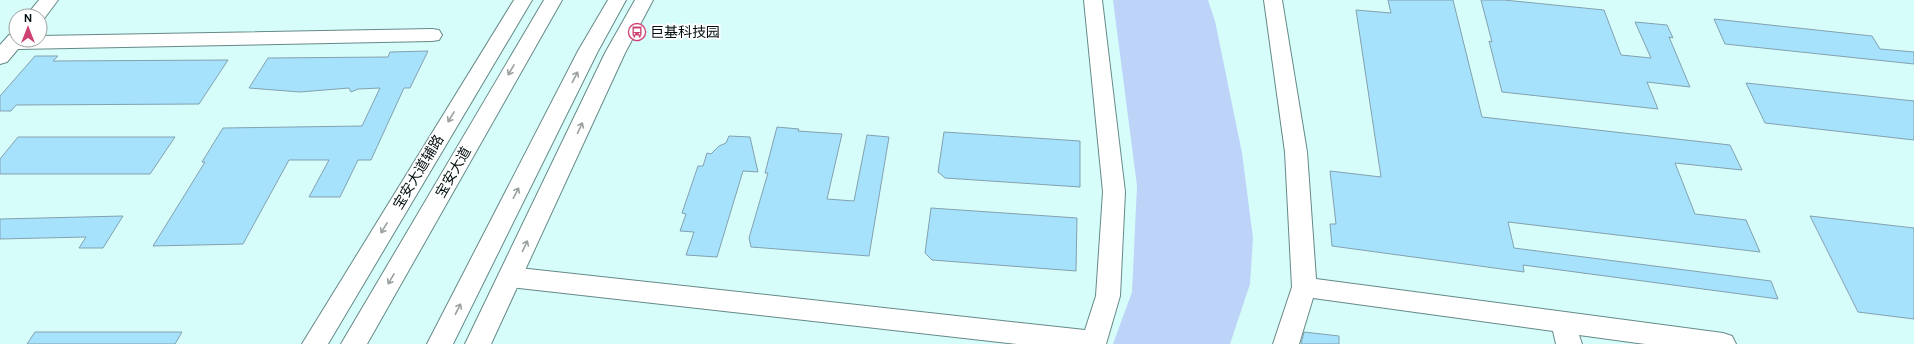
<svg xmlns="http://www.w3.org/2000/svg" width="1914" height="344" viewBox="0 0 1914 344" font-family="'DM Sans','Noto Sans SC',sans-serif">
	<rect width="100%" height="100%" fill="#d7fdfb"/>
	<path fill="#bdd3f8" d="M1113 0H1208L1215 21 1242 153 1253 238 1250 284 1230 344H1113L1132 292 1137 186Z"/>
	<path fill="#a6e2fc" stroke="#83a1af" d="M1388 0H1453L1482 117 1730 145 1742 170 1675 163 1695 214 1746 220 1760 252 1508 222 1514 248 1771 281 1778 299 1523 265 1524 272 1332 246 1330 224H1336L1330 171 1381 177 1356 10 1391 13Z
		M1481 0H1504L1604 10 1621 55 1651 58 1635 22 1667 25 1673 38 1669 37 1690 87 1647 82 1658 109 1502 92 1489 41 1492 42Z
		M1714 19 1872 36 1880 49 1914 52V64L1725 44Z
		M428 51 410 88H404L371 160H358L340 197H309L329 160H289L243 244 153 246 205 162H202L223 128 362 126 380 88 358 89 351 92 349 88 300 92 249 88 268 58 388 57 390 52Z
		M35 56H58L53 61 228 60 199 104 16 105 11 111H0V96Z
		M1746 83 1914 101V140L1765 123Z
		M777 127 799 129 798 131 842 134 827 199 854 201 867 135 889 137 869 256 751 247 749 238 768 173H765Z
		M944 132 1080 141V187L945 178 938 172Z
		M729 136 750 137 758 172 743 171 717 257 686 255 694 232 680 231 686 214 682 213 698 166H703L707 153 711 154 719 146 726 143Z
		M18 137H175L150 174H0V159Z
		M931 208 1077 218 1076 271 932 260 925 253Z
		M123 216 103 248H79L86 237 0 239V219Z
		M1810 216 1914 228V319L1858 312Z
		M35 332H182L175 344H27Z
		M1304 332 1339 336V344H1301Z"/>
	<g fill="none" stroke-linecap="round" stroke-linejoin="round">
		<g stroke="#658987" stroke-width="2">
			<path id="minor" d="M39 0H58L43 20 40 21V16H26Z
				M1084 0H1102L1125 192 1120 296 1106 344H1017L510 287 502 284 498 277 502 270 510 267 1085 330 1096 296 1103 192Z
				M1264 0H1282L1307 152 1316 279 1723 333 1732 336 1736 344H1645L1579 335 1582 344H1556L1553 331 1313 298 1299 344H1273L1292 287 1285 152Z
				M432 29 439 30 442 35 439 40 432 41 18 49 7 62 0 64V45L9 35 16 34V40H40V36Z"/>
		</g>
		<g stroke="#658987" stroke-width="2">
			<path id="major" d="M514 0H532L328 344H302Z
				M544 0H562L367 344H341Z
				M608 0H626L598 51 453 344H427L578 51Z
				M635 0H653L625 53 491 344H465L605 53Z"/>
		</g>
		<use href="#minor" fill="#fff" fill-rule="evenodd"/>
		<use href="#major" fill="#fff" fill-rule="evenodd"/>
	</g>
	<defs><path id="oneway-shaft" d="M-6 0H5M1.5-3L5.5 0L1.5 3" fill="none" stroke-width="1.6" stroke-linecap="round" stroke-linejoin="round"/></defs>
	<g stroke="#9a9f9f">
		<use href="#oneway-shaft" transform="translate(511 70) rotate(120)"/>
		<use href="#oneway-shaft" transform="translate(575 77) rotate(-63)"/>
		<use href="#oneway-shaft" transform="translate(451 117) rotate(121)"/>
		<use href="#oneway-shaft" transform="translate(580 128) rotate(-65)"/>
		<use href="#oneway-shaft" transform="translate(516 193) rotate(-63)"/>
		<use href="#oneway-shaft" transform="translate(384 228) rotate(121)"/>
		<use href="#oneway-shaft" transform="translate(525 246) rotate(-65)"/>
		<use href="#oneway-shaft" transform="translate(391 279) rotate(120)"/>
		<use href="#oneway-shaft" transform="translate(458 309) rotate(-63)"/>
	</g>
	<defs>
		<g id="bus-ring" transform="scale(0.9)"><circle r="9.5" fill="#fff" stroke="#ce4273" stroke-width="1.5"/><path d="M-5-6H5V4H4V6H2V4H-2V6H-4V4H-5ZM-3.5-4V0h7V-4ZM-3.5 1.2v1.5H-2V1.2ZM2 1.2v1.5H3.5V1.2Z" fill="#ce4273"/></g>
	</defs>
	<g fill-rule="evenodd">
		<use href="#bus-ring" x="637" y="32"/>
	</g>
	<g text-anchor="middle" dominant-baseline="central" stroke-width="3.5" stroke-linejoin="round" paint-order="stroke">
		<g font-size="14" fill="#030f0f" stroke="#fff" text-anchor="start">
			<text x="650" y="32">巨基科技园</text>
		</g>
		<g font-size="14" fill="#030f0f" stroke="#fff">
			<text transform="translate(418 172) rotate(-59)">宝安大道辅路</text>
			<text transform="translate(453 172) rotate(-60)">宝安大道</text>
		</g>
	</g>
	<g transform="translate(28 28)"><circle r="19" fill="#ffffff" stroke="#9a9f9f"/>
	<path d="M0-3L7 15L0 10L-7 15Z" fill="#ce4273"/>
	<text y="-6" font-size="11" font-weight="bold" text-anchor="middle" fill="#030f0f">N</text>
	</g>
</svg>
